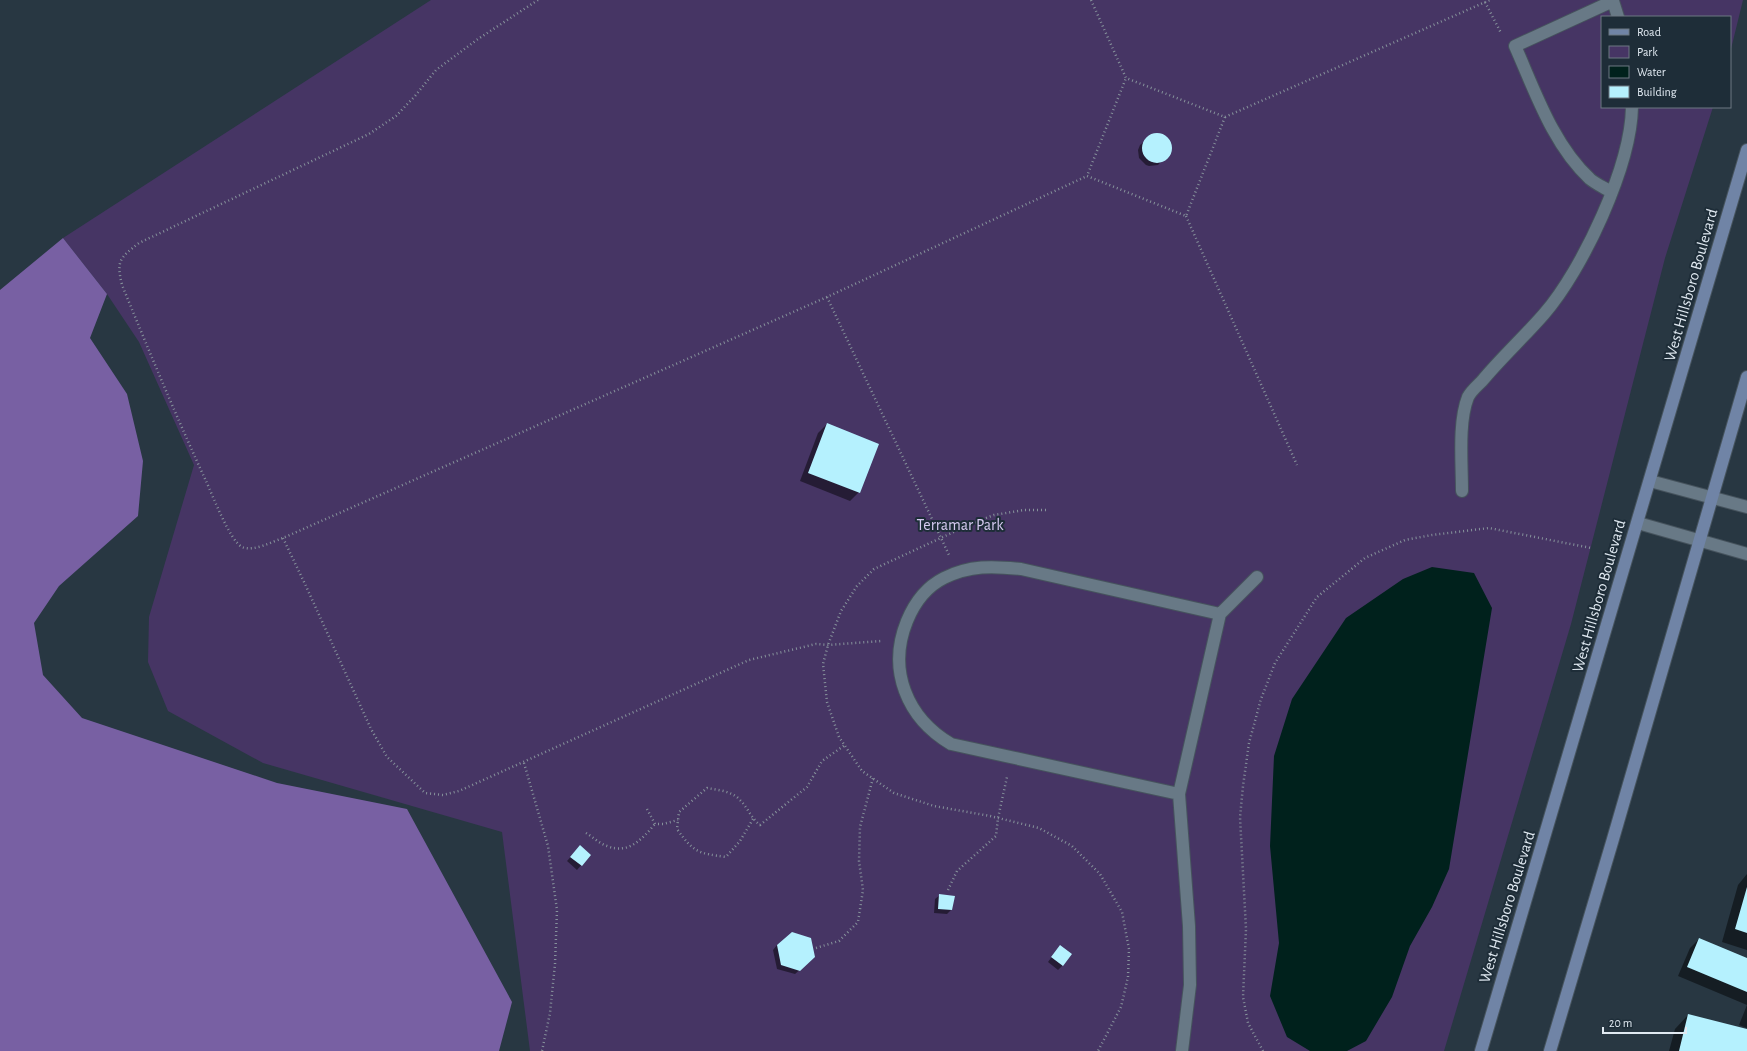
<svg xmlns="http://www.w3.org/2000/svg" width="1747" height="1051" viewBox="0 0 1747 1051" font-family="'Alegreya Sans',sans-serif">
	<rect width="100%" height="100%" fill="#283742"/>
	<path fill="#463564" d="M431 0H1743L1730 53V17H1602V107H1713L1665 258 1571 624 1444 1051H530L502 832 263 763 168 711 148 662 149 617 194 465 139 342 107 294 63 238Z"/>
	<path fill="#7860a3" d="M63 238 107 294 90 338 127 394 143 461 138 516 59 586 34 623 43 675 82 718 277 783 407 809 512 1002 499 1051H0V290Z"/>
	<path fill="#00211c" d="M1432 567 1474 573 1492 608 1449 869 1432 907 1410 946 1392 997 1366 1041 1347 1051H1310L1287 1037 1270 996 1279 943 1270 846 1274 756 1292 699 1346 618 1403 579Z"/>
	<path fill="#0007" d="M1152 135H1161L1168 140 1170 144 1169 153 1158 165 1149 166 1146 165 1139 158 1138 150 1140 145Z
		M827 424 859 492 850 501 800 481 818 433Z
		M576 851 590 855 577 870 567 861Z
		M1747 874V950L1722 942 1738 885Z
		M940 895 953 897 951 910 947 914 934 913 935 899Z
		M1699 939 1747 959V1005L1678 976 1690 948Z
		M777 945 810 961 795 974 777 969 773 950Z
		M1056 951 1063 965 1058 970 1048 962Z
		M1747 1005V1028L1739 1025Z
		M1688 1015 1747 1030V1051H1669L1675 1029Z"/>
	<path fill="#b5f1fe" d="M1142 148a15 15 0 1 1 30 0a15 15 0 1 1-30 0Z
		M827 423 879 444 860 493 808 473Z
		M580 845 591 855 582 866 570 857Z
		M1747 887V933L1735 929Z
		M939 894 955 896 952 910 938 909Z
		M792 932 811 938 815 957 800 971 781 965 777 945Z
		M1699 938 1747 958V992L1687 967Z
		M1060 945 1072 954 1063 966 1051 957Z
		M1688 1014 1747 1029V1051H1679Z"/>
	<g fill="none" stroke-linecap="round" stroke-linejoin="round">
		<g stroke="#46535d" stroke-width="14">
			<path id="lane" d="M1611 192C1605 188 1596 184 1590 179 1553 145 1535 91 1515 46L1613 1 1618 17
				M1462 491C1462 463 1458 422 1468 397 1471 391 1477 386 1482 381 1501 358 1524 337 1544 314 1583 269 1631 166 1632 107
				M1179 794 951 744C907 718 887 670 907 621 914 604 926 587 944 578 970 565 993 566 1021 569L1220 614
				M1182 1051 1190 985 1189 926 1179 794 1220 614 1257 577"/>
		</g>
		<g stroke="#46535d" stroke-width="14">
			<path id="street" d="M1650 481 1747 507
				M1638 523 1747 554"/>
		</g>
		<g stroke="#46535d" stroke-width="14">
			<path id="secondary" d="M1481 1051 1747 150
				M1550 1051 1613 839 1747 377"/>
		</g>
		<path stroke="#86929b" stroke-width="2.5" stroke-dasharray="1 3" stroke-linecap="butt" d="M538 0 478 39 436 70 415 96 396 116 369 134 139 243C120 258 116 260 122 285 149 351 176 416 206 481 212 494 230 541 242 547 254 552 271 542 283 538L827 297 1087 176
			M1091 0 1126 78 1225 117 1186 216 1087 176 1126 78
			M1485 2 1501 33
			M1225 117 1490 0
			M1186 216 1297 465
			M827 297 949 555
			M1046 510H1024L994 515 973 523 874 569 857 586 841 611 828 645 823 664 827 702 839 737 862 771 894 793 934 806 990 816 1039 828 1072 846 1100 874 1122 912 1129 949 1128 977 1121 1007 1098 1051
			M283 538 305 584 371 729 387 757 425 793 443 795 459 791 749 660 816 644 828 645 881 641
			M524 763 548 846 557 910 555 964 550 1013 542 1051
			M647 809 655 824H663L678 820
			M753 819 740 841 726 857C698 853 694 853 677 829L679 812 707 788C718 790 732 791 740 800 748 808 751 818 760 825L807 787 822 761 845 745
			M586 833C593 837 600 844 607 846 629 855 643 838 655 824
			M948 890 957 871 996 836 998 818 1007 777
			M816 948 839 941 858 922 863 890 859 861 860 827 873 778
			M1263 1051 1248 1023 1243 997 1246 929 1240 817 1243 786 1249 743 1261 699 1275 663 1317 597 1365 558 1405 540 1432 535 1489 528 1591 548"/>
		<use href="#lane" stroke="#687986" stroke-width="12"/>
		<use href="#street" stroke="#687986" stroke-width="12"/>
		<use href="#secondary" stroke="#7084a6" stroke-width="12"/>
	</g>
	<g text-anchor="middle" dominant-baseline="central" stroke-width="4" stroke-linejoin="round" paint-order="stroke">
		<g font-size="16" fill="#e1eaf2" stroke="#1e2d38">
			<text transform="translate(1691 285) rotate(-74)">West Hillsboro Boulevard</text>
			<text transform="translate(1599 596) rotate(-74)">West Hillsboro Boulevard</text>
			<text transform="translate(1507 907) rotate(-73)">West Hillsboro Boulevard</text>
		</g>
		<g font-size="16" fill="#d6caf1" stroke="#1e2d38">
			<text x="960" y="525">Terramar Park</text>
		</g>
	</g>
	<rect x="1601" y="16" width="130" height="92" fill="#1e2d38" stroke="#6c7982"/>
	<rect x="1609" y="29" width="20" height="6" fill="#7084a6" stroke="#6c7982"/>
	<text x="1637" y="36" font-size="12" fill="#e1eaf2">Road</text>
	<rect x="1609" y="46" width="20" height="12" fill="#463564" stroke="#6c7982"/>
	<text x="1637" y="56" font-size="12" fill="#e1eaf2">Park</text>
	<rect x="1609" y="66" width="20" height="12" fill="#00211c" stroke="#6c7982"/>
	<text x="1637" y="76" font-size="12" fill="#e1eaf2">Water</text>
	<rect x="1609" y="86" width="20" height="12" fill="#b5f1fe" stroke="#6c7982"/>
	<text x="1637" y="96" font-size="12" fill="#e1eaf2">Building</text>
	<path d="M1603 1027v6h83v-6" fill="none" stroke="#e1eaf2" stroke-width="2"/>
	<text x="1609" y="1027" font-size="12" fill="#e1eaf2" stroke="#1e2d38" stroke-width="3" paint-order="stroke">20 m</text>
</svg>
